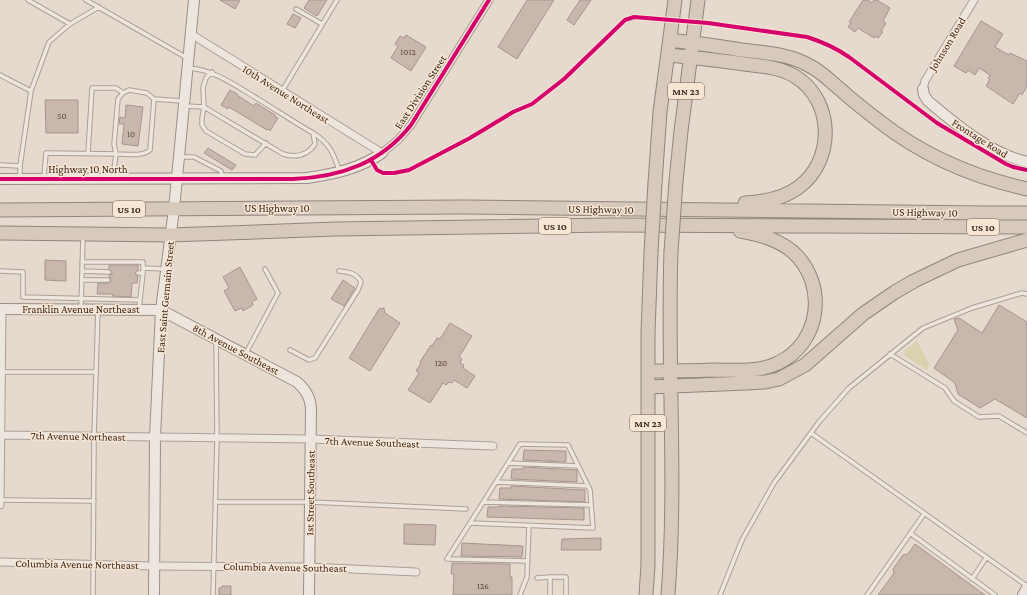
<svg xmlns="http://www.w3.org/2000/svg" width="1027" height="595" viewBox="0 0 1027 595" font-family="'Crimson Pro',serif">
	<rect width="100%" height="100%" fill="#e6dace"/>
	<path fill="#d9d2af" d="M917 341 930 365 927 370 904 355 905 350Z"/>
	<path fill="#c9b7ae" stroke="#a6958d" d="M220 0H240L235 9Z
		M309 0H327L317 16 304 8Z
		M527 0H554L517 59 498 47Z
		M580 0H591L574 25 567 20Z
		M863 0H868L872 3 874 0H877L890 8 883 21 886 23 881 31 883 32 878 38 875 36 874 38 858 28 855 32 848 27 851 23 849 22Z
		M293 14 301 18 295 28 287 24Z
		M981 21 1003 34 995 47 1009 55 1010 53 1027 61V86L1022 95 1020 93 1013 104 986 86 990 79 988 78 990 75 979 68 975 75 968 70 966 73 954 66Z
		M406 35 426 47 411 71 391 58 398 46 395 44 400 36 404 38Z
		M230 90 237 94V95L254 106 256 103 275 115V117L278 118 270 131 268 129 267 130 229 107 228 109 221 105Z
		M45 100H78V133H46Z
		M126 105 143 107 138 146 122 144 124 124H119L120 117 125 118Z
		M208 148 236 165 232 170 204 153Z
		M45 260 66 261V281L45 280Z
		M109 265H138V270L135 273 138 276 137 283H132L131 297 112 296 113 294H97L98 283H108L111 281 109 275 112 274V272L109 269Z
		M240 267 257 299 252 302 253 305 243 311 242 308 235 311 224 291 229 288 223 277Z
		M343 280 355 288 344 306 331 299Z
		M999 305 1027 322V418L995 399 980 408 958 394 955 383 934 368 958 330 954 319 959 318 982 333Z
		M384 308 385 313 400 323 370 371 349 358 379 309Z
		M450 323 472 336 459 357 462 359 460 363 464 365 463 368 475 376 467 388 454 380 452 383 449 382 446 385 443 383 430 403 408 390 419 373 416 371 421 363 420 362 431 345 432 346 437 338 440 339Z
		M524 450 566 451V462L523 460Z
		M523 467 577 470V482L511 479 512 469H523Z
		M511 486 585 490V502L499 499 500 488H511Z
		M499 506 584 508V520L487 517 488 507H499Z
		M404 524 436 525 435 545 404 544Z
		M601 538V550H561L562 539Z
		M462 543 523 546 522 557 461 556Z
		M915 544 985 595H878L894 573 893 569 903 555 908 554Z
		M452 563 510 564V577H512V595H453L454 574H451Z
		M222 586H231V595H219V588H222Z"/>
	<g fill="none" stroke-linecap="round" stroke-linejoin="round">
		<g stroke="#ab9f96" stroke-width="5.5">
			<path id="lane" d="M28 0 70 24 99 7
				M86 0 187 58
				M296 9 322 24
				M212 72 206 78 203 88 204 107 202 118V125L206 131 245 154 255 155 266 143
				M0 75 31 91
				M282 91 337 0
				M154 99 150 150C142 157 125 154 116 154L114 144 118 99 123 93 129 90 147 93 154 99 182 101
				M185 106 204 107 283 154C296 158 307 156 315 144L313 133C294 122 276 110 258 99 236 86 215 70 189 68
				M313 133C329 143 333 152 339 170
				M88 153 92 88H116L123 93
				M180 157H194L221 171 222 176
				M0 165 20 166
				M20 177V166L31 91 49 42 70 24
				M44 178 46 153 116 154 113 177
				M82 262H143V273
				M143 268 166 269
				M0 271 23 272V297L140 300
				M82 271 109 272
				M138 273H143L139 308
				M82 280H108
				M81 308 83 236
				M290 350 309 360 315 358 358 290 361 282C357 273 348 272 339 271
				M246 353 278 293 265 269
				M890 354 945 388 954 401 979 417 999 416 1027 433
				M1 372H96
				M811 433 1027 586
				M520 444 568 445 590 490 593 528 470 523Z
				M508 463 578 466
				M496 482 588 486
				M0 500 94 501
				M215 502H310L466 509
				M484 502 591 505
				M470 523 447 559 528 561
				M910 533 995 595
				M537 578 550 577
				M972 579 986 558
				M93 595 94 436 98 310
				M213 595 217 438 216 340
				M520 595 527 577 529 526
				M550 595V577H566V595
				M720 595 742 540 774 483 819 422 849 388 923 328 972 308 1022 293 1027 294
				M867 595 924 514"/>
		</g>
		<g stroke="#ab9f96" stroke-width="9">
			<path id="street" d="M191 34 382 153 398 140 411 125 489 0
				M923 89 925 81 974 0
				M0 435 311 439 493 446
				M0 505 2 309
				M0 562 154 566 309 567 416 572"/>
		</g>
		<g stroke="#9a8f86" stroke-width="12">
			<path id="secondary" d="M923 89 924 95 928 101C957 125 989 153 1027 162
				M0 179 307 178C334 174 359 169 382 153
				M0 309 161 310 297 382C306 390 310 397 311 408L309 595
				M154 595 155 437 161 310 174 209 194 0
				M1023 595 1027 588"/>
		</g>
		<g stroke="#90857d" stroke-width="15">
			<path id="highway" d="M670 40C694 43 718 46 742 50 765 53 790 54 810 66 822 72 831 82 841 90 853 101 866 111 879 121 922 155 973 177 1027 189
				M668 55C691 57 714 60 737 63 757 66 779 66 796 77 834 101 835 160 799 187 783 199 764 202 745 203
				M676 181 681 131 698 0
				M655 183 660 112 675 0
				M0 210 464 207 985 213H1027
				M0 233 170 235 336 229 611 225 1027 227
				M648 371C669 371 691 371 712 370 733 370 758 373 778 363 821 343 828 284 793 252 778 239 758 234 740 231
				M648 387 747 383 765 382 779 379 805 365 863 314 895 292 914 281 958 260 1027 240
				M646 595 648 565V332L651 252
				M668 595C677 481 667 366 671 252"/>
		</g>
		<use href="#lane" stroke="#ede6df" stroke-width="3.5"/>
		<use href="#street" stroke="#ede6df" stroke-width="7"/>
		<use href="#secondary" stroke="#ede6df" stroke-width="10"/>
		<use href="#highway" stroke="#d8c9bd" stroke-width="13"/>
		<g stroke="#90857d" stroke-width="15" stroke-linecap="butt">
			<path id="highway-bridge" d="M651 252 655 183
				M671 252 676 181"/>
		</g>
		<use href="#highway-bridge" stroke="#d8c9bd" stroke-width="13"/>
		<g stroke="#f7e6d3" stroke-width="6">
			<path id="cycleway" d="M371 160 377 170 383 173H394L409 170 470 138 513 112 532 104 564 79 625 20 634 17 708 23 807 37C823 42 836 48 849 57L937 123 1006 164 1013 167 1027 170
				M0 179H293C341 177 381 163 411 125L489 0"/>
		</g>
		<use href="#cycleway" stroke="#d6006c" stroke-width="4"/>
	</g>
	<g text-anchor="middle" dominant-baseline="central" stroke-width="3" stroke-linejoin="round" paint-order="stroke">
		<g font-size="9" fill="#5e4a41">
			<text x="408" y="52">1012</text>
			<text x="62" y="116">50</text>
			<text x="131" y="134">10</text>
			<text x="441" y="363">120</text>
			<text x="483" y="586">126</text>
		</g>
		<g fill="#f7e6d3" stroke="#736054" stroke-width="1">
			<rect x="668" y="83" width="36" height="16" rx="3"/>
			<rect x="113" y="201" width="32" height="16" rx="3"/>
			<rect x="539" y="218" width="32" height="16" rx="3"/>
			<rect x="967" y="219" width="32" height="16" rx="3"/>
			<rect x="630" y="415" width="36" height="16" rx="3"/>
		</g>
		<g font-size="10" font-weight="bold" fill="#3a261d">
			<text x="686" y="91">MN 23</text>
			<text x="129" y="209">US 10</text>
			<text x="555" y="226">US 10</text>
			<text x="983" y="227">US 10</text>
			<text x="648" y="423">MN 23</text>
		</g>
		<g font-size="11" fill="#3a261d" stroke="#f7e6d3">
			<text transform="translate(947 44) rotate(-59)">Johnson Road</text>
			<text transform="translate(420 92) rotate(-57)">East Division Street</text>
			<text transform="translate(286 94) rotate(32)">10th Avenue Northeast</text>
			<text transform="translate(980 138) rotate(32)">Frontage Road</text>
			<text x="88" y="169">Highway 10 North</text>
			<text x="277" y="208">US Highway 10</text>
			<text transform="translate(601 209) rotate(1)">US Highway 10</text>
			<text transform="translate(925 212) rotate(1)">US Highway 10</text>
			<text transform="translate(165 297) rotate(-85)">East Saint Germain Street</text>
			<text x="81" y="309">Franklin Avenue Northeast</text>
			<text transform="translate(236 349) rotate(28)">8th Avenue Southeast</text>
			<text transform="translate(78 436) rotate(1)">7th Avenue Northeast</text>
			<text transform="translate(372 442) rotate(2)">7th Avenue Southeast</text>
			<text transform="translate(310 493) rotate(-89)">1st Street Southeast</text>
			<text transform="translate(77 564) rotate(1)">Columbia Avenue Northeast</text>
			<text transform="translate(285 567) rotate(1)">Columbia Avenue Southeast</text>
		</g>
	</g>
</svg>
